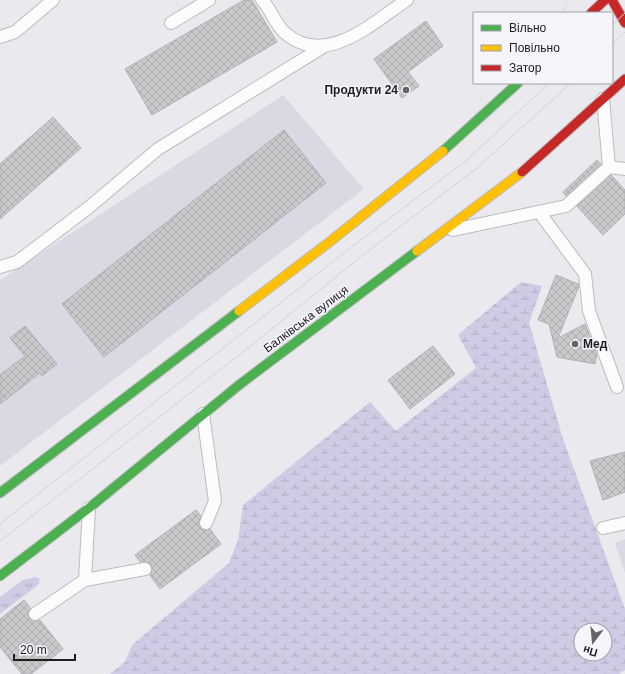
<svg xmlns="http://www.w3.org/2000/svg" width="625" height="674" viewBox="0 0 625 674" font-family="Helvetica,sans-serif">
	<defs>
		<pattern id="grass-tufts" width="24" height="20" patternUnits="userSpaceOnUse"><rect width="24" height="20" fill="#cecce5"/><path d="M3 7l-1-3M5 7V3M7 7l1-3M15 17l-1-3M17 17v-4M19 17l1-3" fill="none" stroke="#b0afc4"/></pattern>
		<pattern id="wetland-marsh" width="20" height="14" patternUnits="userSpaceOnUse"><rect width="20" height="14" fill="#cecce5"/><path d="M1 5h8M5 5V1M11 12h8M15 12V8" fill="none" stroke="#b0afc4"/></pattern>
		<pattern id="building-cross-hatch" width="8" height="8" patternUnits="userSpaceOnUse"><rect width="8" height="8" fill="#c9c9cc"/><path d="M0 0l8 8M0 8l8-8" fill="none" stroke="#acacaf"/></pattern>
	</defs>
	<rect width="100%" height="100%" fill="#e9e9ee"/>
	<path fill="#d9d9e3" d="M283 95 364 189 0 466V280Z
		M625 539V573L615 543Z"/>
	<path fill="url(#grass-tufts)" d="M35 577 40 579 38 585 0 614V597L23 580Z"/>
	<path fill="url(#wetland-marsh)" fill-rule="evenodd" d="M521 282 542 286 529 323 563 439 625 609V670L619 674H110L125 662 132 645 229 563 238 540 243 505 370 402 396 431 476 368 458 335ZM581 630H605V654H581Z"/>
	<path fill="url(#building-cross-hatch)" stroke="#b1b1b5" d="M244 0H252L277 42 152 115 125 69Z
		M426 21 443 46 408 72 419 86 402 98 374 59Z
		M53 117 81 148 0 219V164Z
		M284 130 326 183 104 357 62 304Z
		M597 160 601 164 566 196 563 192Z
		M611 175 625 190V214L603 235 577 206Z
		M556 275 578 284 579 286 558 338 585 324 597 355 595 364 557 357 549 324 538 320Z
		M25 326 57 364 42 376 40 373 0 404V375L25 356 10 338Z
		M433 346 455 374 410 409 388 380Z
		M625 452V492L603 500 590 461Z
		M196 510 201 516 199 524 200 527 204 530 210 529 221 544 160 589 150 575 152 571 151 564 147 562H140L135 555Z
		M24 600 30 608 28 614 29 619 35 621 40 620 63 649 31 674H22L0 647V619Z"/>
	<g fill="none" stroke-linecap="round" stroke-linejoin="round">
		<g stroke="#bcbcc0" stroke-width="14">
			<path id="lane" d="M262 0C271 9 275 24 285 33 326 68 372 23 407 0
				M171 23 209 0
				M0 37 15 32 53 0
				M609 167 625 169
				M539 212 585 274 589 311 617 387
				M453 230 566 206 609 167 603 99
				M0 267 17 262 88 208 158 149 323 47
				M203 414 215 501 206 523
				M603 528 625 523
				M85 580 145 569
				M35 614 85 580 89 508"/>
		</g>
		<g stroke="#bcbcc0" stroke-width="11">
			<path id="fast" d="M443 151 518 83
				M0 493 239 311
				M0 576 89 508 239 385 417 251"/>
		</g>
		<g stroke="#bcbcc0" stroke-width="11">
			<path id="slow" d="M417 251 522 172
				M239 311 332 240 443 151"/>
		</g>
		<g stroke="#bcbcc0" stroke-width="11">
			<path id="jam" d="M612 0 625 23
				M591 13 605 0
				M522 172 625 79"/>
		</g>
		<path stroke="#d4d4d4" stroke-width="2.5" stroke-dasharray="1 3" stroke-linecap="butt" d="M562 13 567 0"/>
		<use href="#lane" stroke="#fcfcfc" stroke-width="12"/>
		<use href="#fast" stroke="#4caf50" stroke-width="9"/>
		<use href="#slow" stroke="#ffc107" stroke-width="9"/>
		<use href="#jam" stroke="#c62828" stroke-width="9"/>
		<path stroke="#d3d3d4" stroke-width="1" d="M612 25 625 13
			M612 45 625 32
			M0 524 354 245 467 160 549 83
			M0 541 248 348 363 255 477 168 571 83"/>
	</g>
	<g fill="#646468" stroke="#f6f5fc" stroke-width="1.5">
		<circle cx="406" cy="90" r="4"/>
		<circle cx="575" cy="344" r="4"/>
	</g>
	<g text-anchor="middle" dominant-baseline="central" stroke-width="3" stroke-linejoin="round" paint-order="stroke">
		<g font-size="12" font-weight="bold" fill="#1d1d20" stroke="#f6f5fc" text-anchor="end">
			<text x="398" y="90">Продукти 24</text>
			<text x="583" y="344" text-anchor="start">Мед</text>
		</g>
		<g font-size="12" fill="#1d1d20" stroke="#f6f5fc">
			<text transform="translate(306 319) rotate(-37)">Балківська вулиця</text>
		</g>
	</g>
	<rect x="473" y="12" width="140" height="72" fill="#f6f5fc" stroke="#9f9fa4"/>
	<rect x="481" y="25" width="20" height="6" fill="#4caf50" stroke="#9f9fa4"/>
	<text x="509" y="32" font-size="12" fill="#1d1d20">Вільно</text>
	<rect x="481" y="45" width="20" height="6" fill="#ffc107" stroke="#9f9fa4"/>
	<text x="509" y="52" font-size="12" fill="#1d1d20">Повільно</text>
	<rect x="481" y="65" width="20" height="6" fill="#c62828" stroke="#9f9fa4"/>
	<text x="509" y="72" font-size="12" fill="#1d1d20">Затор</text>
	<g transform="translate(593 642) rotate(196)"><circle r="19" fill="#f6f5fc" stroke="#9f9fa4"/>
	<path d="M0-3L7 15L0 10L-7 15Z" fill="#646468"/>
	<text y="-6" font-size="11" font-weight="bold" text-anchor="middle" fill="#1d1d20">Пн</text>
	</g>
	<path d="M14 654v6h61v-6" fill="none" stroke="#1d1d20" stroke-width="2"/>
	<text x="20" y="654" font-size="12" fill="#1d1d20" stroke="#f6f5fc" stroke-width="3" paint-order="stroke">20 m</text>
</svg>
